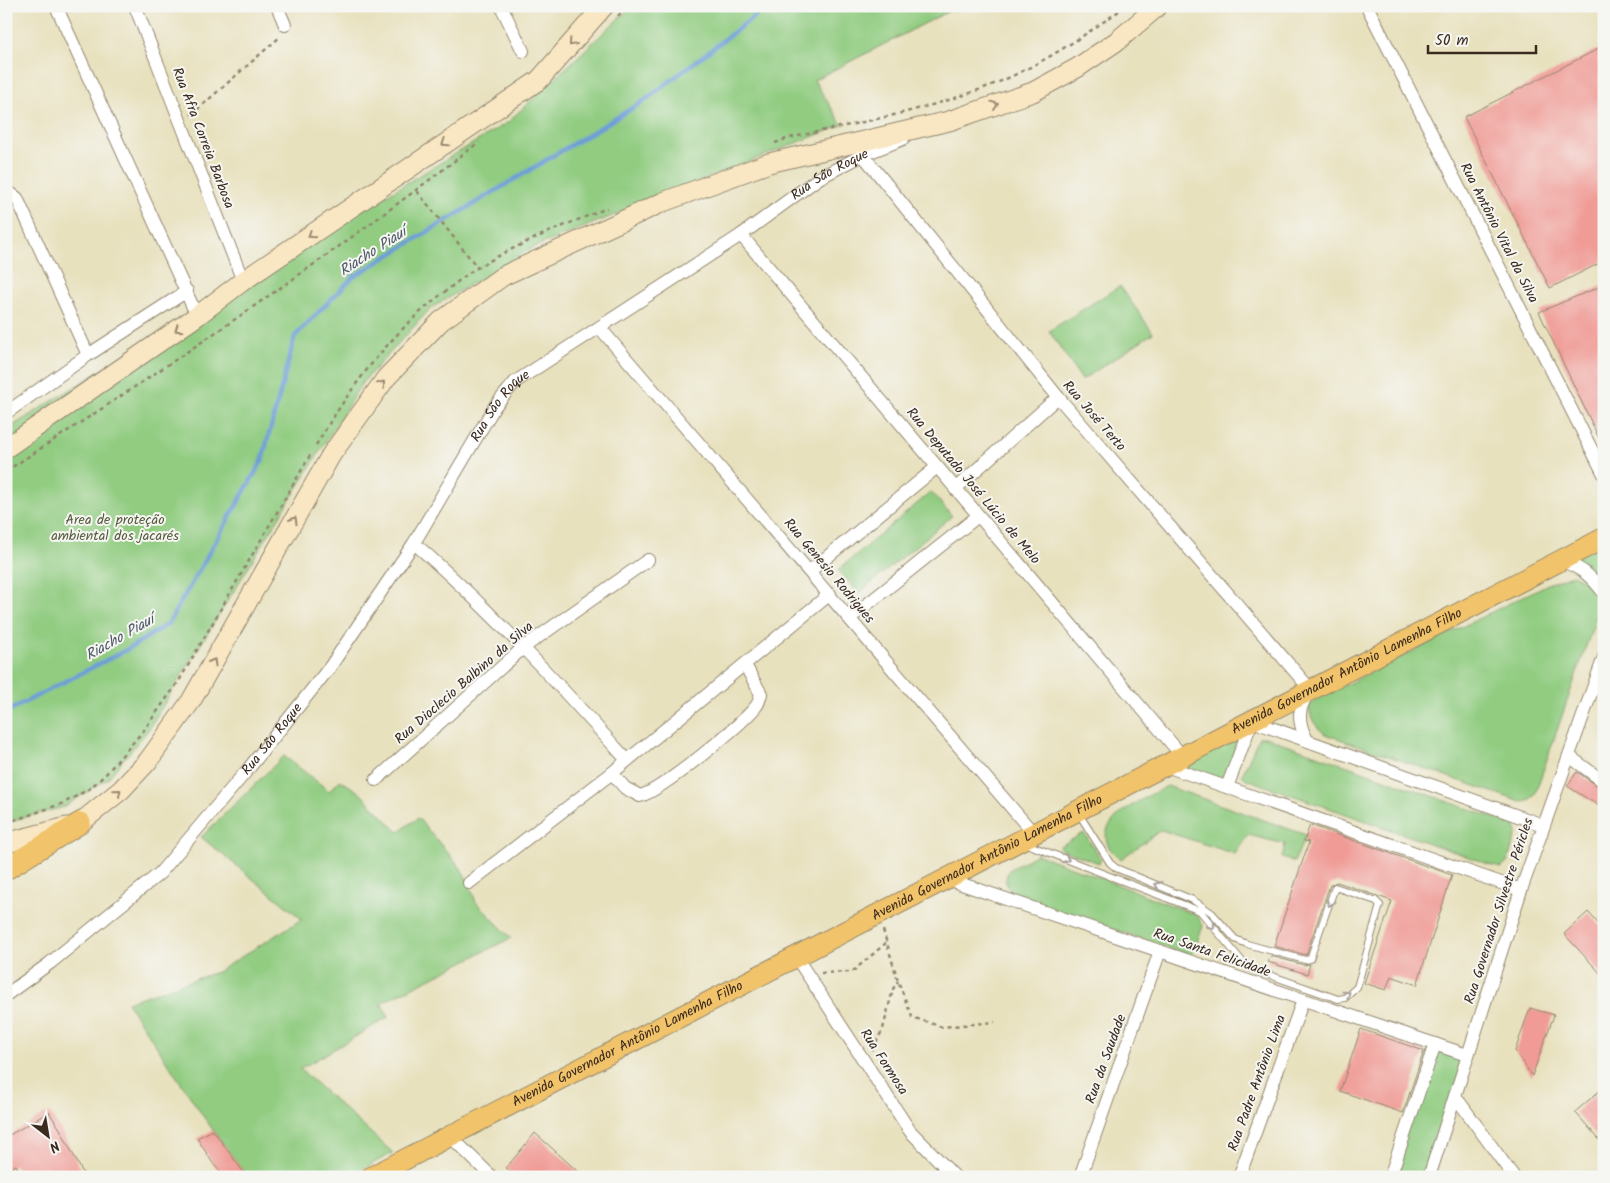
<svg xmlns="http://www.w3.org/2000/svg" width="1610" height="1183" viewBox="0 0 1610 1183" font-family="Kalam,sans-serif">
	<rect width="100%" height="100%" fill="#f6f6f2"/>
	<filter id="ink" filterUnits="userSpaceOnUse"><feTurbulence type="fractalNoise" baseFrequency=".02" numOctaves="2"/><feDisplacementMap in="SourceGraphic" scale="10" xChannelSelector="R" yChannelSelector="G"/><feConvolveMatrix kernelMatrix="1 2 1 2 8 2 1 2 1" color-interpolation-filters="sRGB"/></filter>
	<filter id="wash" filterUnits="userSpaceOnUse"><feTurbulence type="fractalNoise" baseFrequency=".0096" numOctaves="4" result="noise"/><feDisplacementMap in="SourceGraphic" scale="20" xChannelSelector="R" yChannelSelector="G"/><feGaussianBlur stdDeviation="1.12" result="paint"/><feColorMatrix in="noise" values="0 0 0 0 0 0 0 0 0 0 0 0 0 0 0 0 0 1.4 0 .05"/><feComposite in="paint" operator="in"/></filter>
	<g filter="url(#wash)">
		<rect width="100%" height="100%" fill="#e8e1be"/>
		<path fill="#91cc81" stroke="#667b50" d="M632 6H959L814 80 842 125 534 247 431 308 362 383 148 730 108 778 64 807 6 822V430L258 272 507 123Z
			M1120 286 1153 333 1082 380 1049 331Z
			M931 492 952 516 859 593 838 570Z
			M1604 538V593L1562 561Z
			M1572 575C1590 581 1597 591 1599 609L1535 794 1528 801 1521 802 1325 734C1315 726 1311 720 1309 707L1315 700 1550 583Z
			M1252 721 1227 787 1166 766Z
			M1259 737H1266L1514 825 1517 832 1507 862 1500 868 1246 779 1242 775Z
			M284 756 329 791 340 780 359 792 398 832 418 818 460 867 469 883 476 902 511 938 381 1003 389 1017 300 1069 393 1153 347 1177H247L203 1116 127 1002 217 972 302 919 201 837Z
			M1167 786 1306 835 1294 862 1282 858 1285 844 1248 835 1235 854 1161 830 1121 859C1076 827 1144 799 1167 786Z
			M1084 833 1101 859 1099 863 1060 849V846Z
			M1037 854 1197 915 1203 926 1192 956 1016 896C1006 888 1003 882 1009 870Z
			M1435 1044 1467 1055 1429 1177H1390Z"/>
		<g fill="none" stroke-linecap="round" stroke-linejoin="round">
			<path stroke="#6e9ed7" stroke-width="4.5" d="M6 712 128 649 168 624 262 461 295 336 353 277 644 101 768 6"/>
		</g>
		<g id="blocks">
			<path fill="#f09b96" d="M1604 46V261L1550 288 1464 117Z
				M1604 285V449L1539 312Z
				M1577 772 1604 790V809L1567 786Z
				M1310 825 1452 875 1417 985 1391 976 1386 990 1364 983 1392 901 1337 882 1330 885 1306 955 1274 946 1309 842 1304 841Z
				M1588 912 1604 930V977L1564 934Z
				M1271 956 1304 965 1310 964 1307 974 1268 962Z
				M1530 1008 1554 1015 1532 1076 1515 1051Z
				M1361 1029 1424 1051 1403 1113 1340 1091Z
				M1604 1087V1145L1575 1112Z
				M49 1112 60 1129 85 1177H23L16 1165 6 1171V1137Z
				M213 1130 229 1152 247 1177H224L212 1162 197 1138Z
				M535 1133 584 1177H516L506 1168Z"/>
		</g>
	</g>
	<g filter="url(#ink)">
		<use href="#blocks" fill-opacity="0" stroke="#92866e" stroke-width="1"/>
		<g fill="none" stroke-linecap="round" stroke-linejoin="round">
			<g stroke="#92866e" stroke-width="8">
				<path id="service" d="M1024 843 1200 911 1247 967 1338 999 1345 998 1357 987 1380 905 1376 901 1335 887 1310 959 1305 960 1247 944 1235 939 1212 913 1193 900 1116 868 1110 863 1079 814"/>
			</g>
			<g stroke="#92866e" stroke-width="14">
				<g id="minor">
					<path d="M56 6 197 316"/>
					<path d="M135 6 243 281"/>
					<path d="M277 6 285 25"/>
					<path d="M501 6 523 51"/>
					<path d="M1367 6 1604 474"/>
					<path d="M863 155 1058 397 1311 690C1297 707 1297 721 1307 740"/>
					<path d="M6 190 17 198 88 355"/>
					<path d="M741 235 1183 757"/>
					<path d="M600 328 1034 834"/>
					<path d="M6 413 88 355 187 291"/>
					<path d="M955 489 1058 397"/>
					<path d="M414 543C491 610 559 685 627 760"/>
					<path d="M1562 561C1582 568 1591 576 1604 593"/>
					<path d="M810 571 937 467"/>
					<path d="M850 618 978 516"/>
					<path d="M1569 756 1604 782"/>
					<path d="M1166 766 1521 890"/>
					<path d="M612 773 625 788 640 796C661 791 744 723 757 705 759 702 760 697 761 694L745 665"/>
					<path d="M376 780 524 647 648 560"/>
					<path d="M1227 787 1252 721 1543 825"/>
					<path d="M947 879 1467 1055"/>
					<path d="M469 883 612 773 830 594"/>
					<path d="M796 957 910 1131 955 1177"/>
					<path id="s1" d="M6 995 50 963 160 873 249 768 330 667 414 543 495 406 515 382 741 235 819 178 863 155 903 139"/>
					<path d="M1455 1096 1514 1177"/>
					<path d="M450 1136 492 1177"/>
					<path d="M934 1177 948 1170"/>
					<path d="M1080 1177 1160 951"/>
					<path d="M1239 1177 1303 1000"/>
					<path d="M1390 1177 1435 1044"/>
					<path d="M1429 1177 1521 890 1604 657"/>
				</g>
			</g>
			<g stroke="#92866e" stroke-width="21">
				<path id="secondary" d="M6 448 197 316 243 281 539 80 604 6
					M68 829 80 823 121 790 148 761 191 701 331 455 386 378 441 321 503 276 663 202 769 163 949 121 1033 92 1077 68 1117 41 1158 6
					M6 843 67 827"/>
			</g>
			<g stroke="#92866e" stroke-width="22">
				<g id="primary">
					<path id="s2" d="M371 1177 1604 538"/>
				</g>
			</g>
			<g stroke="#92866e" stroke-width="23">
				<path id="trunk" d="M6 869 80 823"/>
			</g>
			<path stroke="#92866e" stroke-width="2.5" stroke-dasharray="4 4" stroke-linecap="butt" d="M618 16 627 6
				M191 115 281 36
				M775 143 789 138C853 124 919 112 981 89 1034 70 1081 38 1126 6
				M417 191 477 267
				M316 445C354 382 392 331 451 287 460 280 469 272 479 267 519 243 563 226 607 208
				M6 471C167 367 327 260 479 142
				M6 823 64 803 89 789 105 775 144 730 179 681 312 452
				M883 930 898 981 912 1017 942 1027 995 1022
				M821 973 852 972 886 943
				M872 1050 883 1029 893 989 898 981"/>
			<use href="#service" stroke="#fff" stroke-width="6"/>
			<use href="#minor" stroke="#fff" stroke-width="12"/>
			<use href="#secondary" stroke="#f9e7c3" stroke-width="19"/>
			<use href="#primary" stroke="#f1c36a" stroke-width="20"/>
			<use href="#trunk" stroke="#f1c36a" stroke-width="21"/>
		</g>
		<defs><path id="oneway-chevron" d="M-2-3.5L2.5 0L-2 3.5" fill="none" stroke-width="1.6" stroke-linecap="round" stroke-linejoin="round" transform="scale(1.25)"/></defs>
		<g stroke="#9a8870">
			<use href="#oneway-chevron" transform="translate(572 43) rotate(131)"/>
			<use href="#oneway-chevron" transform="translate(995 105) rotate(-19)"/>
			<use href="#oneway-chevron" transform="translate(445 143) rotate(146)"/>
			<use href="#oneway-chevron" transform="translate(311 235) rotate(146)"/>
			<use href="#oneway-chevron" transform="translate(178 329) rotate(145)"/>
			<use href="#oneway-chevron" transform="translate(382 384) rotate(-53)"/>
			<use href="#oneway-chevron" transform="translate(294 520) rotate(-60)"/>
			<use href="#oneway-chevron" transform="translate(213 662) rotate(-60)"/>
			<use href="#oneway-chevron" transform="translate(118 792) rotate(-41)"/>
		</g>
		<g stroke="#a79f9a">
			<use href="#oneway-chevron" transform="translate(1066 859) rotate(21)"/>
			<use href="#oneway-chevron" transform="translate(1158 885) rotate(-157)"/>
			<use href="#oneway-chevron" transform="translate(1330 903) rotate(109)"/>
			<use href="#oneway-chevron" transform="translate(1212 926) rotate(51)"/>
			<use href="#oneway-chevron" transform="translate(1347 994) rotate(-34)"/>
		</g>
	</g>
	<g text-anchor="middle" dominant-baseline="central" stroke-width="4" stroke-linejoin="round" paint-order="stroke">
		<g font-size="14" fill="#3b2a1e" stroke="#f6f6f2">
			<text transform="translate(203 138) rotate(69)">Rua Afra Correia Barbosa</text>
			<text stroke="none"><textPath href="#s1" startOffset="1181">Rua São Roque</textPath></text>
			<text transform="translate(1499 233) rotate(63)">Rua Antônio Vital da Silva</text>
			<text stroke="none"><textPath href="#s1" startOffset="776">Rua São Roque</textPath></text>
			<text transform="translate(1094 416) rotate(49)">Rua José Terto</text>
			<text transform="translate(973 486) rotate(50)">Rua Deputado José Lúcio de Melo</text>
			<text transform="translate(829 571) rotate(50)">Rua Genesio Rodrigues</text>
			<text stroke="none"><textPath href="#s2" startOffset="1099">Avenida Governador Antônio Lamenha Filho</textPath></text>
			<text transform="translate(464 683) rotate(-41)">Rua Dioclecio Balbino da Silva</text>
			<text stroke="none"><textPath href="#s1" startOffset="371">Rua São Roque</textPath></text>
			<text stroke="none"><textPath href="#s2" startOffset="694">Avenida Governador Antônio Lamenha Filho</textPath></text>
			<text transform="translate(1499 911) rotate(-72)">Rua Governador Silvestre Péricles</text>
			<text transform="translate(1212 953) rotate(19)">Rua Santa Felicidade</text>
			<text stroke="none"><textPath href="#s2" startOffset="289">Avenida Governador Antônio Lamenha Filho</textPath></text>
			<text transform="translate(1106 1059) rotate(-70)">Rua da Saudade</text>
			<text transform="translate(884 1062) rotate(57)">Rua Formosa</text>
			<text transform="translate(1257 1083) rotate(-70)">Rua Padre Antônio Lima</text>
		</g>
		<g font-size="14" fill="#555b3c" stroke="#f6f6f2">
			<text x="115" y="520">Area de proteção<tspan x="115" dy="16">ambiental dos jacarés</tspan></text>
		</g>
		<g font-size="15" font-style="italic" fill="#4f5868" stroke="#f6f6f2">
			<text transform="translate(373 252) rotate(-33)">Riacho Piauí</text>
			<text transform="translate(120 638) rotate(-30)">Riacho Piauí</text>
		</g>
	</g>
	<rect width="1610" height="1183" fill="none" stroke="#f6f6f2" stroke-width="25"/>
	<g transform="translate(48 1136) rotate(149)" stroke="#f6f6f2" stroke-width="4" paint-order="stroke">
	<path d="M0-4L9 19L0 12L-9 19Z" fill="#3b2a1e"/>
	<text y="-8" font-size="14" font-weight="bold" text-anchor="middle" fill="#3b2a1e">N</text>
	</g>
	<path d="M1428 45v8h108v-8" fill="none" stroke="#3b2a1e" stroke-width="2.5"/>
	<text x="1435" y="45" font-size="15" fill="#3b2a1e" stroke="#f6f6f2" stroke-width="4" paint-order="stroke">50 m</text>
</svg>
